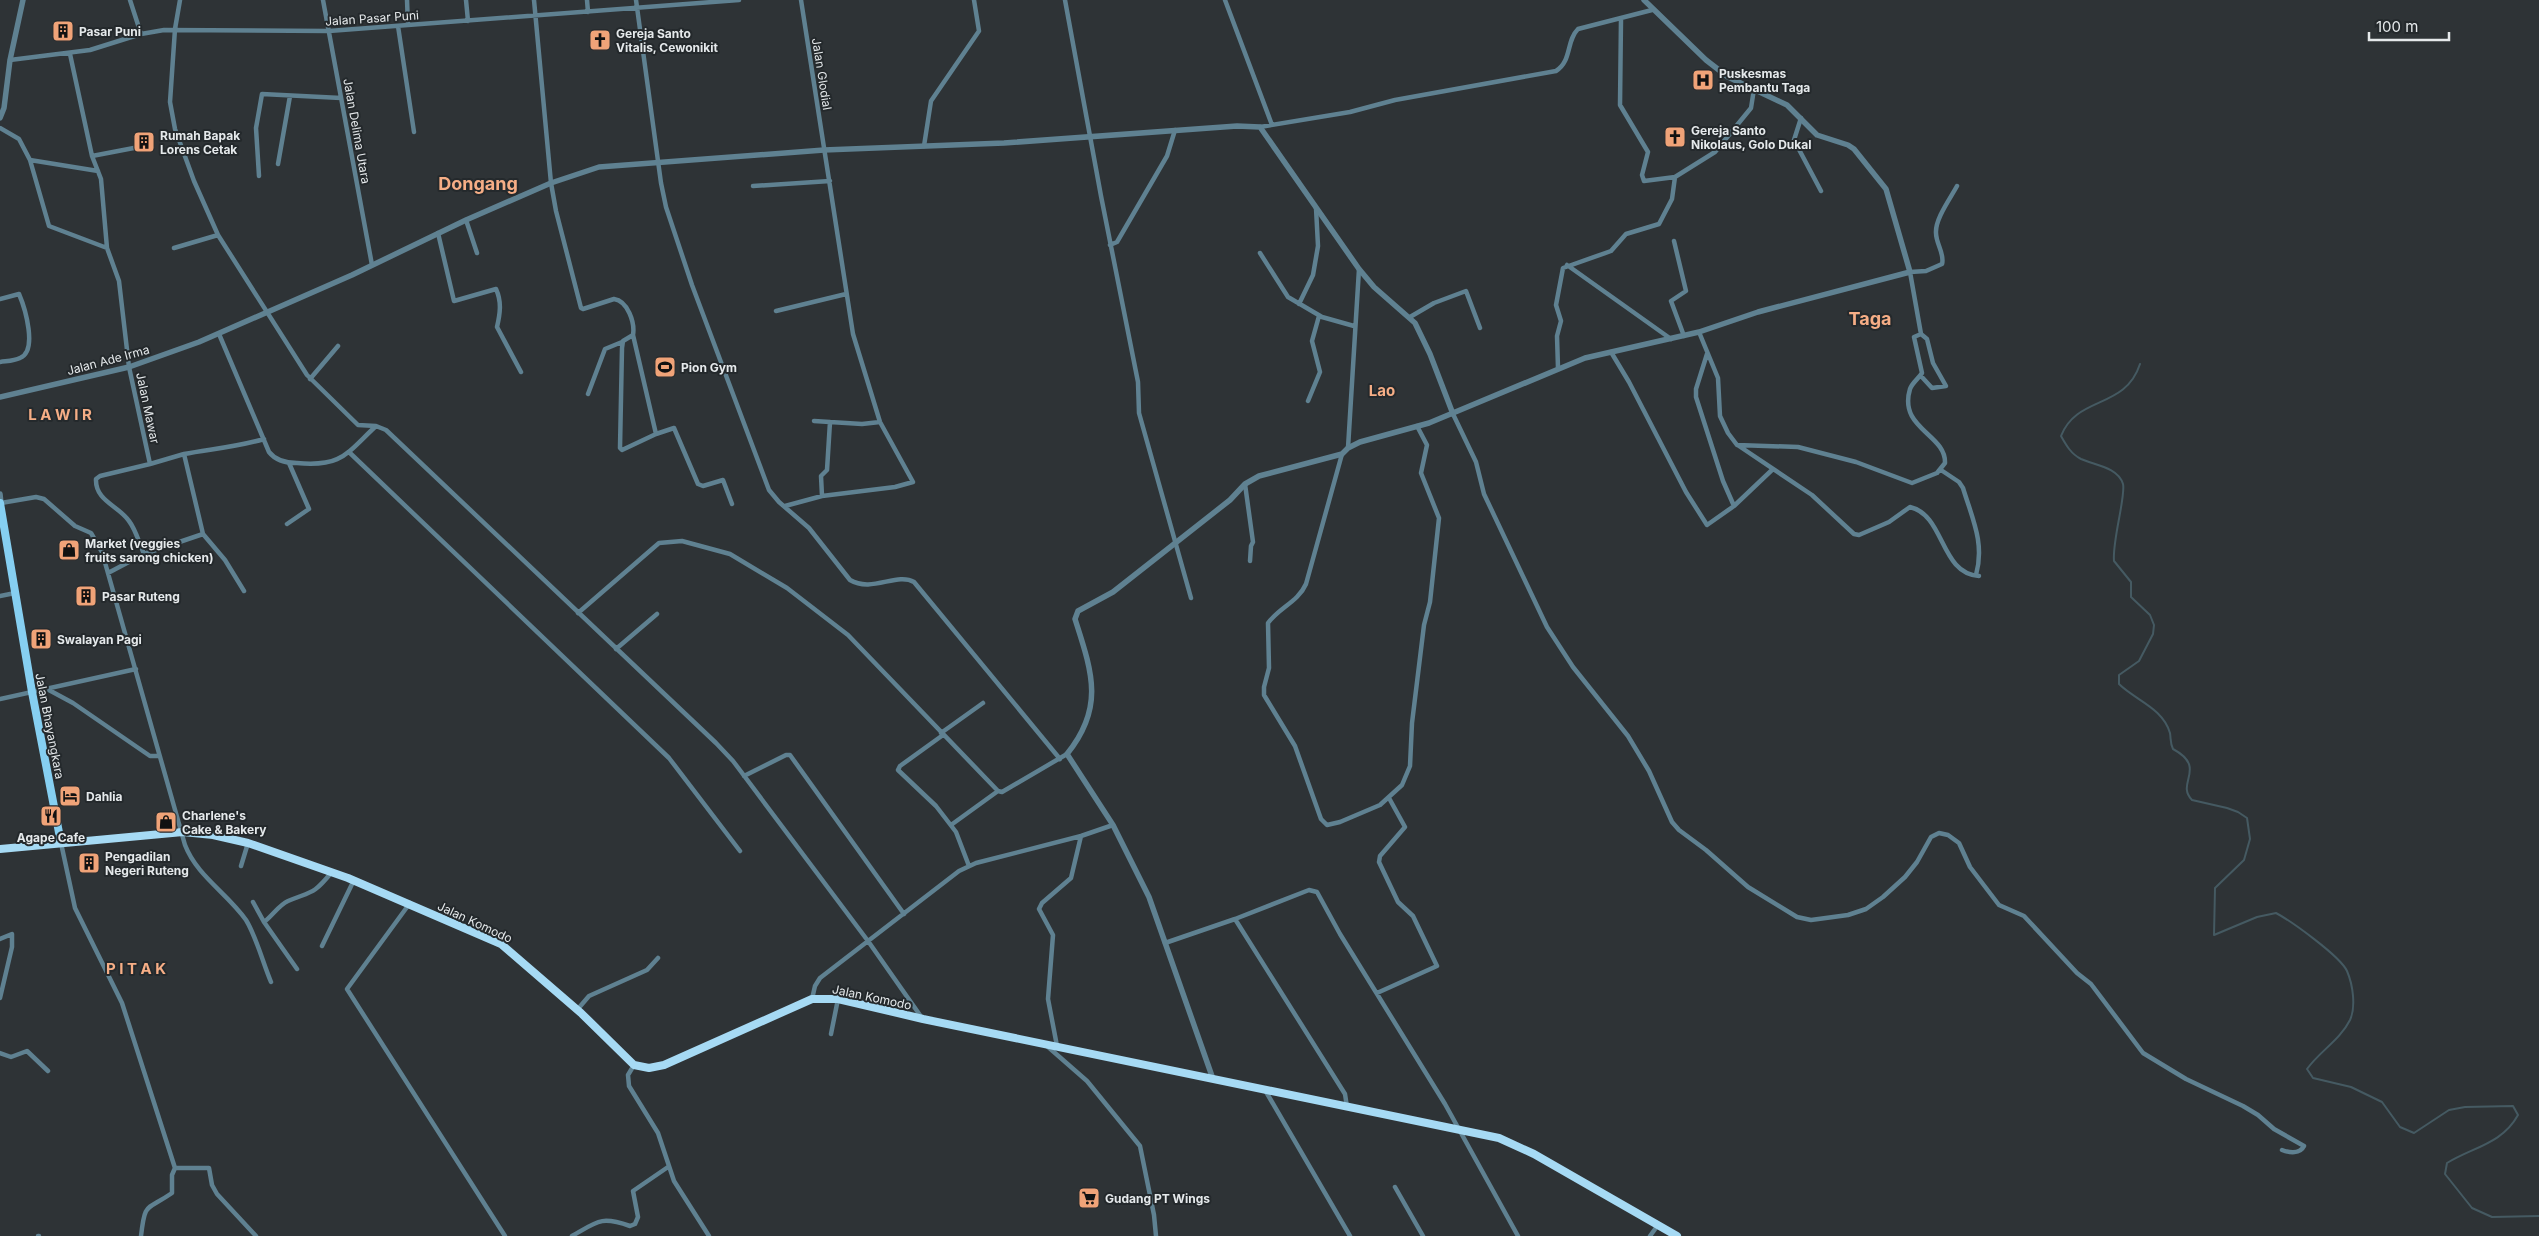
<svg xmlns="http://www.w3.org/2000/svg" width="2539" height="1236" viewBox="0 0 2539 1236" font-family="Inter,sans-serif">
	<rect width="100%" height="100%" fill="#2e3336"/>
	<g fill="none" stroke-linecap="round" stroke-linejoin="round">
		<path stroke="#455a62" stroke-width="2" d="M2140 364C2125 410 2077 395 2061 436 2066 445 2071 454 2081 459 2094 465 2118 467 2123 484 2126 496 2112 541 2114 561L2131 582V597L2150 615 2154 625 2153 634 2139 661 2119 675V684C2135 700 2163 708 2170 733 2171 739 2170 743 2173 749 2208 768 2175 783 2192 800L2227 808 2238 812 2247 818 2250 839 2244 860 2215 888 2214 935 2257 917 2276 913C2291 921 2340 956 2347 971 2353 985 2356 1007 2350 1020 2340 1040 2320 1051 2307 1069L2313 1078 2351 1087 2382 1102 2400 1127 2414 1133 2449 1110 2465 1107 2513 1106 2518 1115C2502 1144 2473 1147 2447 1163L2445 1174 2472 1208 2492 1217 2539 1216"/>
		<path stroke="#5f8191" stroke-width="4.5" d="M130 0 141 34
			M180 0 175 29 170 102 175 129 194 181 218 235 307 375 358 425 376 426
			M323 0 372 265
			M407 0 408 25
			M466 0 468 21
			M534 0 551 183 556 211 581 308 583 309 614 299C628 301 635 323 633 335L656 434 674 428 698 484 703 486 723 480 732 504
			M587 0 588 12
			M636 0 661 183 666 207 692 285 769 490 779 502 809 528 850 580C872 593 897 572 914 582L1060 759
			M1065 0 1101 196 1138 382 1139 413 1191 598
			M1225 0 1272 125
			M1621 19 1620 105 1648 152 1642 175 1644 181 1675 177 1715 152 1751 108 1754 89
			M398 26 414 132
			M70 54 92 156 101 179 107 248 119 281 129 367 150 464 100 476 96 479C95 501 119 506 129 521 136 530 139 543 144 554L108 573
			M10 60 90 50 141 34 164 30 329 31 739 0
			M1801 118 1794 140 1821 191
			M1260 127 1350 112 1395 100 1556 71C1572 61 1566 41 1578 29L1652 10
			M0 128 19 139 30 160 98 171
			M924 146 931 101 979 31 974 0
			M92 156 139 147
			M30 160 49 226 107 248
			M278 164 290 96
			M259 176 256 128 262 94 341 98
			M753 186 830 181
			M466 220 477 253
			M438 233 454 301 496 289C502 302 500 314 497 327L521 372
			M1674 241 1686 291 1671 301 1684 336
			M1110 245 1117 242 1167 156 1175 130
			M174 248 218 235
			M1260 253 1288 297 1322 317 1354 326
			M1567 265 1671 339
			M0 299 19 294C25 308 38 351 20 358 14 361 6 361 0 362
			M1299 304 1313 275 1318 246 1316 208
			M776 311 846 294
			M1410 317 1434 303 1466 291 1480 328
			M1699 332 1718 378 1720 416 1728 433 1737 445 1798 447 1856 462 1912 483 1937 473 1945 463C1946 434 1898 429 1910 389 1912 383 1919 378 1922 373L1914 337 1921 334
			M219 334 269 452C276 461 287 463 297 463 342 467 346 454 376 426L386 430 716 743 733 761 868 941 922 1018
			M633 335 623 341 622 348 620 448 622 450 656 434
			M1611 352 1629 382 1686 492 1707 525 1734 506 1773 469
			M1707 354 1696 389V397L1723 481 1734 506
			M1558 368 1557 336 1561 321 1556 305 1563 268 1611 251 1626 234 1659 224 1672 199 1675 177
			M1921 376 1932 388 1946 386 1933 363 1927 339 1921 334 1910 272 1926 271 1942 264C1945 254 1936 244 1936 233 1935 219 1950 199 1957 186
			M310 379 338 346
			M588 394 605 349 622 342
			M1308 401 1320 372 1312 341 1319 316
			M1453 414 1476 462 1484 494 1547 627 1573 667 1628 736 1649 771 1672 822 1679 830 1706 850 1748 887 1797 917 1811 920 1848 915 1866 909 1883 897 1905 877 1917 862 1931 837 1939 833 1948 835 1959 843 1970 867 1999 905 2024 916 2077 973 2091 984 2143 1053 2186 1079 2243 1106 2258 1115 2274 1129 2304 1146C2300 1154 2290 1153 2282 1150
			M814 421 862 424 880 422
			M1739 446 1812 495 1854 534 1859 535 1889 522 1910 507C1945 515 1940 574 1979 576
			M1348 448 1359 269
			M350 453 669 758 740 851
			M184 454C211 449 237 447 264 439
			M1342 454 1306 584C1298 602 1280 607 1268 623L1269 668 1264 687V695L1295 746 1321 819 1327 825 1340 822 1380 805 1402 785 1410 766 1412 723 1424 625 1430 602 1439 518 1421 473 1427 445 1417 426
			M150 464 184 454 203 534
			M1941 470 1959 482 1963 488C1972 518 1985 543 1976 575
			M1245 484 1253 542 1251 546 1250 561
			M822 496 821 476 827 470 830 422
			M1 503 36 497 44 499 75 526 91 533 102 552 185 845C197 876 227 893 246 920 256 936 263 963 271 982
			M785 506 822 496 895 487 913 482 880 422 853 334 801 0
			M287 524 309 509 289 463
			M144 554 203 534 225 560 244 591
			M0 596 15 593
			M578 613 659 543 682 541 730 554 787 588 848 635 998 791 1002 792 1067 754
			M616 649 657 614
			M47 689 73 703 150 756H159
			M0 699 136 669
			M941 733 983 703
			M943 735 900 766 898 770 936 806 956 832 969 866
			M744 776 786 755H790L904 914
			M951 825 998 791
			M61 843 75 908 122 1003 175 1168 172 1175V1193C146 1211 145 1201 141 1236
			M241 866 248 843
			M253 902 264 922
			M410 903 347 989 505 1236
			M1235 919 1309 890 1317 892 1340 934 1445 1104 1518 1236
			M0 939 12 934V947L0 998
			M1165 943 1235 919 1345 1094 1347 1107
			M322 946 354 880
			M297 969 264 922C272 916 279 905 288 901 312 891 313 895 331 873
			M1377 993 1437 966 1413 916 1398 902 1379 862 1380 856 1405 827 1389 798
			M812 999 815 986 820 978 959 871 976 863 1081 836 1113 825
			M577 1010 589 996 647 970 658 958
			M831 1034 838 999
			M1047 1046 1087 1081 1140 1146 1154 1215 1156 1236
			M1057 1046 1048 999 1053 935 1039 909 1042 903 1071 878 1081 836
			M0 1053 11 1057 27 1051 48 1071
			M634 1065 628 1075 629 1086 658 1133 674 1181 709 1236
			M1265 1090 1350 1236
			M175 1168H209L212 1185 217 1194 256 1236
			M1395 1187 1423 1236
			M38 1236H39
			M572 1236C598 1221 601 1216 630 1226L635 1224 638 1217 633 1191 668 1167
			M1650 1236 1658 1225"/>
		<path stroke="#5f8191" stroke-width="5.5" d="M0 118 4 108 10 60 23 0
			M0 397 129 367 199 342 352 275 466 220 551 183 599 167 824 150 1004 143 1237 126 1260 127 1359 269 1374 287 1415 323 1430 354 1453 414
			M0 494 1 503
			M1213 1079 1149 897 1113 825 1067 754C1105 707 1092 672 1075 619L1078 611 1113 592 1230 500 1245 484 1259 476 1342 454 1348 448 1360 442 1429 423 1585 358 1699 332 1758 312 1910 272 1886 189 1854 149 1848 145 1817 135 1787 105 1728 77 1706 60 1644 0"/>
		<path stroke="#86cff1" stroke-width="8" d="M0 503 32 692 61 843"/>
		<path stroke="#a6daf4" stroke-width="8" d="M0 849 183 832 213 835 248 843 348 878 501 944 581 1013 634 1065 649 1068 664 1065 812 999H838L923 1019 1499 1138 1534 1154 1677 1236"/>
	</g>
	<defs>
		<g id="building-square" transform="scale(1.125)"><rect x="-9" y="-9" width="18" height="18" rx="4" fill="#f0a378" stroke="#24292c"/><path d="M-4-6H4V6H1V3H-1V6H-4ZM-2.5-4.3h1.7v1.8h-1.7ZM.8-4.3h1.7v1.8H.8ZM-2.5-1h1.7V.8h-1.7ZM.8-1h1.7V.8H.8Z" fill="#111"/></g>
		<g id="church-square" transform="scale(1.125)"><rect x="-9" y="-9" width="18" height="18" rx="4" fill="#f0a378" stroke="#24292c"/><path d="M-1.2-6h2.4v3.5h3.3v2.4h-3.3V6h-2.4V-.1h-3.3v-2.4h3.3Z" fill="#111"/></g>
		<g id="hospital-square" transform="scale(1.125)"><rect x="-9" y="-9" width="18" height="18" rx="4" fill="#f0a378" stroke="#24292c"/><path d="M-5-5h3v3.5h4V-5h3V5h-3V1.5h-4V5h-3Z" fill="#111"/></g>
		<g id="stadium-square" transform="scale(1.125)"><rect x="-9" y="-9" width="18" height="18" rx="4" fill="#f0a378" stroke="#24292c"/><path d="M0-5a6.5 5 0 1 0 0 10a6.5 5 0 1 0 0-10ZM-3.5-1.8h7v3.6h-7Z" fill="#111"/></g>
		<g id="shop-square" transform="scale(1.125)"><rect x="-9" y="-9" width="18" height="18" rx="4" fill="#f0a378" stroke="#24292c"/><path d="M-5-2.5h2.3a2.7 3.5 0 0 1 5.4 0H5L5.5 6h-11ZM-1.5-2.5h3a1.5 2.3 0 0 0-3 0Z" fill="#111"/></g>
		<g id="hotel-square" transform="scale(1.125)"><rect x="-9" y="-9" width="18" height="18" rx="4" fill="#f0a378" stroke="#24292c"/><path d="M-6-4.5h1.5V1H6V5H4.5V3h-9V5H-6ZM-4 0a1.8 1.8 0 1 1 3.6 0ZM.5 0V-2.5h3Q6-2.5 6 0Z" fill="#111"/></g>
		<g id="restaurant-square" transform="scale(1.125)"><rect x="-9" y="-9" width="18" height="18" rx="4" fill="#f0a378" stroke="#24292c"/><path d="M-5-6h1v4h1v-4h1v4h1v-4h1v5L-1.5 .5V6h-2V.5L-5-1ZM5-6V6H3V1.5H1.5Q1.5-4 5-6Z" fill="#111"/></g>
		<g id="supermarket-square" transform="scale(1.125)"><rect x="-9" y="-9" width="18" height="18" rx="4" fill="#f0a378" stroke="#24292c"/><path d="M-6-5.5h2.5l.6 2H6L4.5 2H-2.5L-4.4-4H-6ZM-1.5 3.2a1.3 1.3 0 1 0 .1 0ZM3 3.2a1.3 1.3 0 1 0 .1 0Z" fill="#111"/></g>
	</defs>
	<g fill-rule="evenodd">
		<use href="#building-square" x="63" y="31"/>
		<use href="#church-square" x="600" y="40"/>
		<use href="#hospital-square" x="1703" y="80"/>
		<use href="#church-square" x="1675" y="137"/>
		<use href="#building-square" x="144" y="142"/>
		<use href="#stadium-square" x="665" y="367"/>
		<use href="#shop-square" x="69" y="550"/>
		<use href="#building-square" x="86" y="596"/>
		<use href="#building-square" x="41" y="639"/>
		<use href="#hotel-square" x="70" y="796"/>
		<use href="#restaurant-square" x="51" y="816"/>
		<use href="#shop-square" x="166" y="822"/>
		<use href="#building-square" x="89" y="863"/>
		<use href="#supermarket-square" x="1089" y="1198"/>
	</g>
	<g text-anchor="middle" dominant-baseline="central" stroke-width="4" stroke-linejoin="round" paint-order="stroke">
		<g font-size="12" fill="#e5e9eb" stroke="#24292c">
			<text transform="translate(372 18) rotate(-4)">Jalan Pasar Puni</text>
			<text transform="translate(822 74) rotate(81)">Jalan Glodial</text>
			<text transform="translate(357 131) rotate(80)">Jalan Delima Utara</text>
			<text transform="translate(108 360) rotate(-15)">Jalan Ade Irma</text>
			<text transform="translate(148 408) rotate(78)">Jalan Mawar</text>
			<text transform="translate(50 726) rotate(79)">Jalan Bhayangkara</text>
			<text transform="translate(475 922) rotate(25)">Jalan Komodo</text>
			<text transform="translate(872 997) rotate(12)">Jalan Komodo</text>
		</g>
		<g font-size="12" font-weight="bold" fill="#e5e9eb" stroke="#24292c" text-anchor="start">
			<text x="79" y="31">Pasar Puni</text>
			<text x="616" y="33">Gereja Santo<tspan x="616" dy="14">Vitalis, Cewonikit</tspan></text>
			<text x="1719" y="73">Puskesmas<tspan x="1719" dy="14">Pembantu Taga</tspan></text>
			<text x="1691" y="130">Gereja Santo<tspan x="1691" dy="14">Nikolaus, Golo Dukal</tspan></text>
			<text x="160" y="135">Rumah Bapak<tspan x="160" dy="14">Lorens Cetak</tspan></text>
			<text x="681" y="367">Pion Gym</text>
			<text x="85" y="543">Market (veggies<tspan x="85" dy="14">fruits sarong chicken)</tspan></text>
			<text x="102" y="596">Pasar Ruteng</text>
			<text x="57" y="639">Swalayan Pagi</text>
			<text x="86" y="796">Dahlia</text>
			<text x="182" y="815">Charlene's<tspan x="182" dy="14">Cake &amp; Bakery</tspan></text>
			<text x="51" y="837" text-anchor="middle">Agape Cafe</text>
			<text x="105" y="856">Pengadilan<tspan x="105" dy="14">Negeri Ruteng</tspan></text>
			<text x="1105" y="1198">Gudang PT Wings</text>
		</g>
		<g font-size="15" font-weight="bold" fill="#f6ae86" stroke="#24292c">
			<text x="1382" y="390">Lao</text>
			<text x="60" y="414">L A W I R</text>
			<text x="136" y="968">P I T A K</text>
		</g>
		<g font-size="18" font-weight="bold" fill="#f6ae86" stroke="#24292c">
			<text x="478" y="183">Dongang</text>
			<text x="1870" y="318">Taga</text>
		</g>
	</g>
	<path d="M2369 32v8h80v-8" fill="none" stroke="#e5e9eb" stroke-width="2.5"/>
	<text x="2376" y="32" font-size="15" fill="#e5e9eb" stroke="#24292c" stroke-width="4" paint-order="stroke">100 m</text>
</svg>
